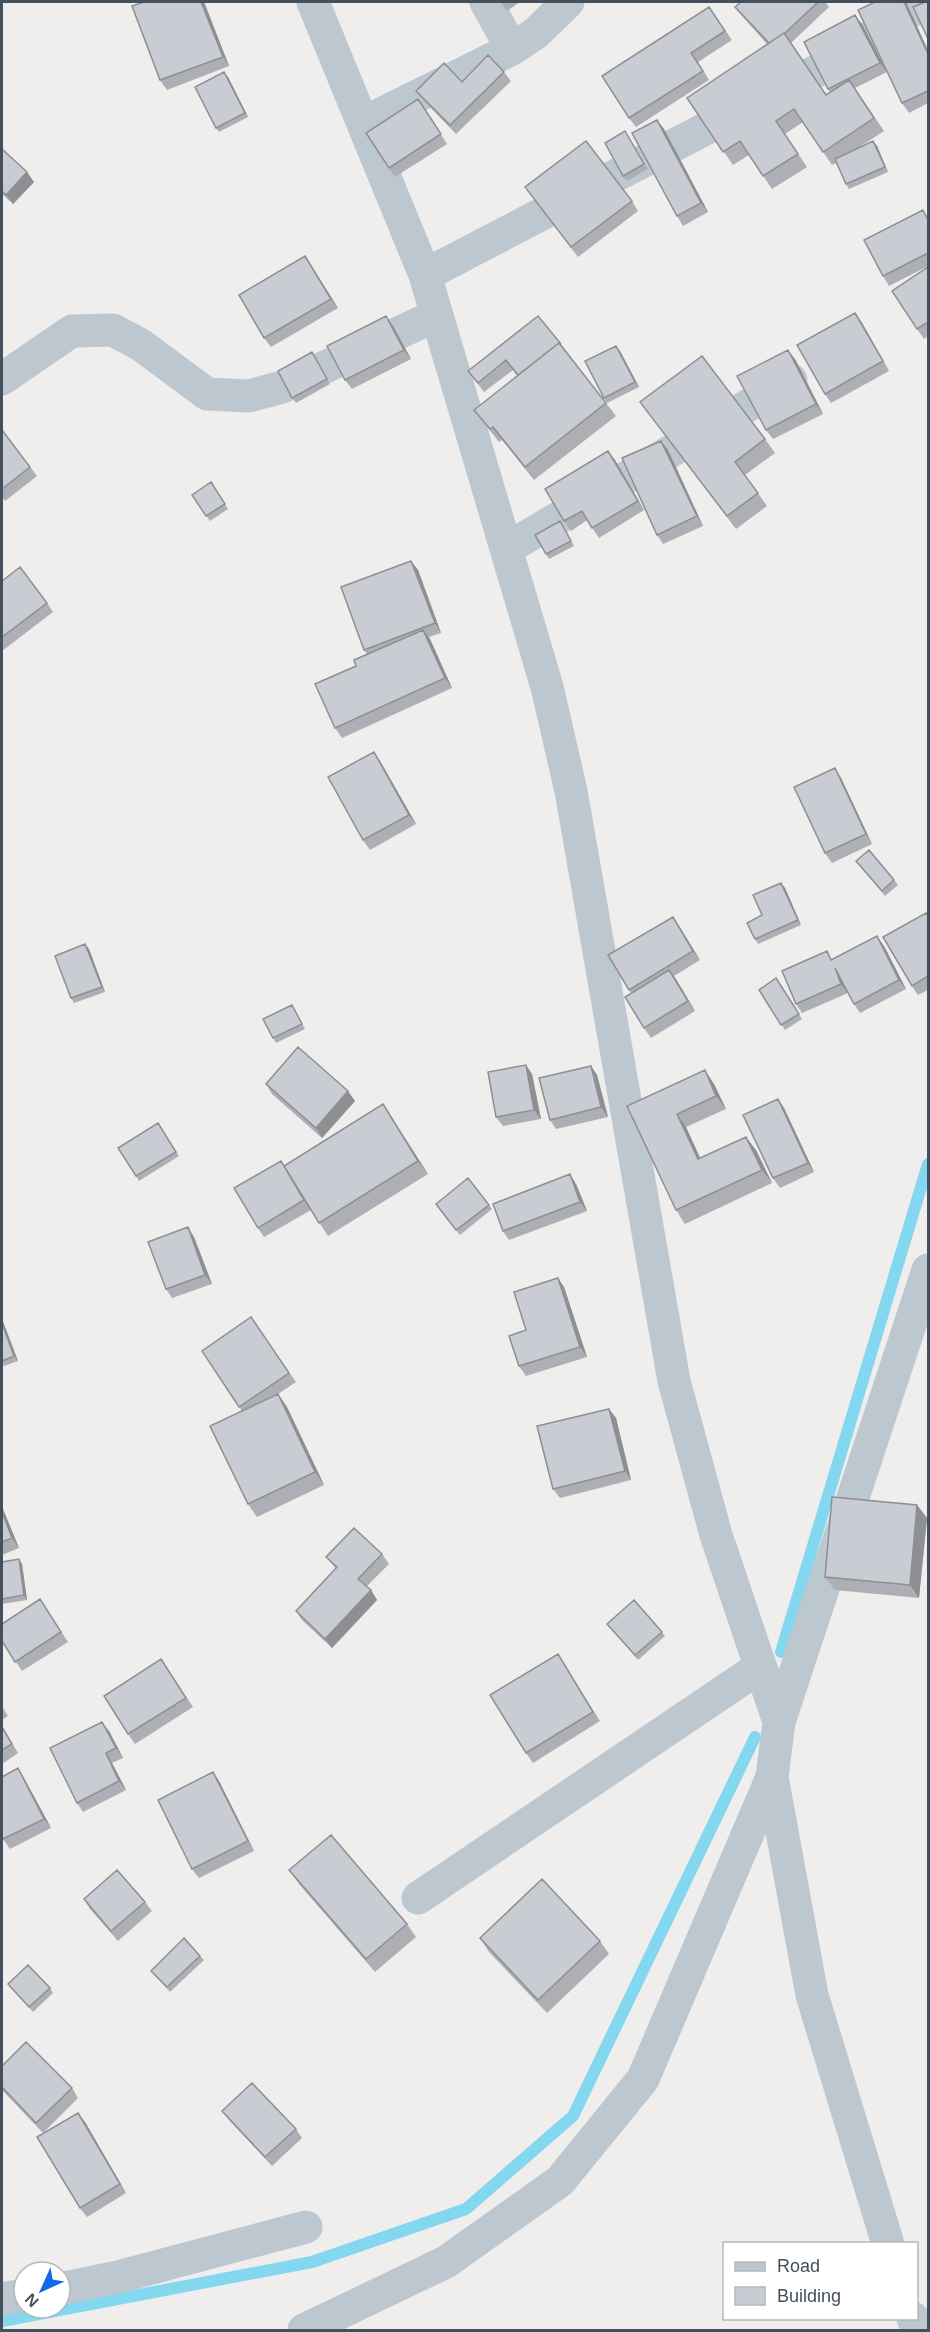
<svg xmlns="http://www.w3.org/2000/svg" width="930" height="2332" viewBox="0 0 930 2332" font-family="Helvetica,sans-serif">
	<rect width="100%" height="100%" fill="#f0eded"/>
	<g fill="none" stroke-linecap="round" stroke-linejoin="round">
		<path stroke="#83d7ef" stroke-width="12" d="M781 1652 928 1164
			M2 2321 312 2262 466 2209 573 2116 755 1737"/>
		<path stroke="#bcc7d0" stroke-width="33" d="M486 2 512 49
			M363 123 512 49 536 33 568 2
			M425 275 824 67 925 2
			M2 379 72 331 113 330 141 345 207 394 249 396 282 387 437 315
			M506 549 791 380
			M779 1722 928 1270
			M772 1777 812 1995 888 2244
			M418 1898 760 1667
			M60 2289 118 2277 306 2227
			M2 2299 24 2295
			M913 2318 917 2330
			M304 2330 446 2262 560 2181 643 2079 772 1777 779 1722 716 1535 674 1381 571 791 547 687 425 275 313 2"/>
	</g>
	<path fill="#adafb5" d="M204 2 229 66 167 90 160 80Z
		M500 2H520L507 11Z
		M741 2H825L829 7 791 43 826 95 830 92 828 89 862 24 887 72 855 88 884 131 858 148 873 141 877 146 888 172 849 189 846 184 836 163 832 165 803 122 785 134 807 167 772 189 749 155 733 165 687 98 767 44 742 16 735 7Z
		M709 7 732 40 698 62 709 80 636 127 629 118Z
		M928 50V103L909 113 902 103Z
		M504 72 511 81 456 134 423 100 416 91 462 82Z
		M228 77 248 117 219 132 216 128Z
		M418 99 447 144 395 177 389 168Z
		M657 120 664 129 708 212 683 226 677 216Z
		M625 131 648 169 627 181 623 176Z
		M2 149 34 182 13 204 2 194Z
		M532 196 632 201 638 211 578 257Z
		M928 218V266L889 286 883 276Z
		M305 256 338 308 271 347 264 338Z
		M928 267V336L924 339 917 329Z
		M862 323 889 371 831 403 825 394Z
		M393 326 411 359 352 389 345 380Z
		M561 344 616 416 534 480 502 440 499 442 474 410 517 376 513 370 484 392 468 371Z
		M620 351 639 387 607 403 604 398Z
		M312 352 330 384 296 403 292 398Z
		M795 359 823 414 773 439 766 430Z
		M640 402 765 439 775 453 745 475 767 506 736 529Z
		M2 430 37 476 5 501 2 497Z
		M661 441 668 450 703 526 663 544 657 535Z
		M615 460 644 510 599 538 587 520 571 531 564 521Z
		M211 482 228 509 210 521 192 495Z
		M563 526 574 546 549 559 546 554Z
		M411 561 418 570 441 633 429 637 452 688 342 738 335 728 356 666 367 654 364 650Z
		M2 581 47 603 53 612 2 651Z
		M380 761 416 824 370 850 363 840Z
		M835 768 841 778 872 844 832 863 825 853Z
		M856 861 894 880 898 885 885 896Z
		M781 883 785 888 801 925 758 944 755 939Z
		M928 916V990L918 995 912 986Z
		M679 926 700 960 674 976 695 1011 651 1038 644 1028 631 993 608 955Z
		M85 944 89 949 105 992 74 1003 71 998Z
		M884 946 906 989 860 1013 854 1004 846 989 848 993 802 1013 796 1004 832 959Z
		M776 978 802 1019 785 1030 759 990Z
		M292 1005 305 1029 276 1043 273 1038Z
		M591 1066 597 1075 608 1117 556 1129 550 1120Z
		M532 1074 541 1119 503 1126 496 1117Z
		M266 1084 355 1101 322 1138 272 1094Z
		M714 1084 726 1109 686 1127 700 1158 756 1150 772 1183 685 1224 676 1210 627 1106Z
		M778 1099 784 1108 814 1172 780 1188 773 1178Z
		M392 1118 428 1174 328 1236 311 1210 264 1237 258 1228 284 1166Z
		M158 1123 179 1156 139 1181 118 1148Z
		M576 1184 587 1211 509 1240 503 1231Z
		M489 1205 492 1209 460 1235 439 1209Z
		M194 1237 212 1284 172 1298 166 1289Z
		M564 1287 587 1357 526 1376 519 1366 526 1330Z
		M251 1317 296 1382 278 1394 287 1407 324 1485 257 1517 248 1504 242 1411 202 1351Z
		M2 1319 18 1361 4 1366 2 1363Z
		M609 1409 616 1418 631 1480 560 1498 553 1489Z
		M917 1505 927 1518 919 1598 835 1590 825 1577Z
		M2 1507 19 1548 2 1555Z
		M382 1554 389 1564 367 1586 371 1590 377 1600 332 1648 302 1620 296 1611 336 1569 326 1557Z
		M19 1559 22 1564 27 1600 2 1604V1562Z
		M40 1599 68 1642 22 1671 2 1641Z
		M607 1624 662 1632 665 1636 638 1660Z
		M161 1659 193 1707 135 1744 128 1734Z
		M564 1664 600 1721 533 1763 526 1753Z
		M2 1706 8 1716 2 1720Z
		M2 1726 18 1753 2 1764Z
		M109 1731 123 1758 112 1763 126 1790 83 1812 77 1803Z
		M18 1768 24 1778 51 1828 10 1849 3 1839Z
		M213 1772 219 1781 254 1851 199 1878 192 1869Z
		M289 1870 407 1924 416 1937 375 1972 299 1884Z
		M84 1899 145 1902 152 1911 118 1941 90 1909Z
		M480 1938 600 1941 609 1954 547 2013 489 1952Z
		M200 1956 204 1960 170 1992 151 1971Z
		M8 1984 50 1988 53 1993 33 2012Z
		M2 2066 72 2088 78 2098 43 2133 2 2090Z
		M222 2111 296 2129 302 2138 272 2166 229 2120Z
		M85 2122 126 2193 87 2217 80 2208Z"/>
	<path fill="#8d8f93" d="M201 2H204L229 66 223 57Z
		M904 2H906L928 50V54Z
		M855 15 862 24 887 72 880 63Z
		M224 72 228 77 248 117 245 113Z
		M657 120 664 129 708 212 701 203Z
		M873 141 877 146 888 172 885 167Z
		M27 172 34 182 13 204 6 195Z
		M305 256 311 265 338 308 331 299Z
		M855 313 862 323 889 371 883 361Z
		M386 316 393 326 411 359 404 350Z
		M616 346 620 351 639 387 635 382Z
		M788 350 795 359 823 414 816 404Z
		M661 441 668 450 703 526 697 516Z
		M608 451 615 460 644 510 638 501Z
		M411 561 418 570 441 633 435 623Z
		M423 630 430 639 452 688 445 678Z
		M374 752 380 761 416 824 409 815Z
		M835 768 841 778 872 844 866 834Z
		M781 883 785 888 801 925 798 920Z
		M673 917 679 926 700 960 693 951Z
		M877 936 884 946 906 989 899 980Z
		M85 944 89 949 105 992 102 987Z
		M835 968 842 978 848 993 841 984Z
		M669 970 676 979 695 1011 688 1001Z
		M526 1065 532 1074 541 1119 534 1110Z
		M591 1066 597 1075 608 1117 601 1107Z
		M705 1070 714 1084 726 1109 716 1096Z
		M348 1091 355 1101 322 1138 316 1128Z
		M778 1099 784 1108 814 1172 808 1163Z
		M383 1104 428 1174 418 1161Z
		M677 1114 686 1127 707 1173 698 1159Z
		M746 1137 756 1150 772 1183 762 1170Z
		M570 1174 576 1184 587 1211 580 1202Z
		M188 1227 194 1237 212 1284 205 1275Z
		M558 1278 564 1287 587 1357 580 1347Z
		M2 1319 18 1361 14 1356 2 1323Z
		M278 1394 287 1407 324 1485 315 1472Z
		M609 1409 616 1418 631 1480 625 1471Z
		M917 1505 927 1518 919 1598 910 1585Z
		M2 1507 3 1509 19 1548 12 1538 2 1512Z
		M19 1559 22 1564 27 1600 24 1595Z
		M371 1590 377 1600 332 1648 325 1639Z
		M102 1722 109 1731 123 1758 116 1748Z
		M106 1753 112 1763 126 1790 119 1781Z
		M18 1768 24 1778 51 1828 44 1819Z
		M213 1772 219 1781 254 1851 248 1841Z
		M78 2113 85 2122 126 2193 120 2184Z"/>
	<path fill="#c9ccd2" stroke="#8d8f93" stroke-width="1.5" d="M144 2H201L223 57 160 80 132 6Z
		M741 2H818L785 33H784L769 43 735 7Z
		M875 2H904L928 54V91L902 103 858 10Z
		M925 2H928V39L913 7Z
		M709 7 725 31 691 53 703 71 629 118 602 76Z
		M855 15 880 63 828 89 804 42Z
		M784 33 826 95 849 80 874 118 823 152 794 109 776 121 798 154 763 176 740 141 723 152 687 98Z
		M488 55 504 72 450 125 416 91 444 63 462 82Z
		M224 72 245 113 216 128 195 87Z
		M418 99 441 134 389 168 366 133Z
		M657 120 701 203 677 216 632 133Z
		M625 131 644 164 623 176 605 143Z
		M586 141 632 201 571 247 525 187Z
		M873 141 885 167 846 184 835 159Z
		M2 149 27 172 6 195 2 191Z
		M923 210 928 220V253L883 276 864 240Z
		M305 256 331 299 264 338 239 295Z
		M928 267V322L917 329 892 291Z
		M855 313 883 361 825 394 797 345Z
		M386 316 404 350 345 380 327 346Z
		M538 316 561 344 559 343 518 375 506 360 478 383 468 371Z
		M559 343 606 403 525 467 493 427 490 429 474 410Z
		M616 346 635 382 604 398 585 361Z
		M788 350 816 404 766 430 737 376Z
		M312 352 327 379 292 398 278 371Z
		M702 356 765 439 735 462 758 493 727 516 640 402Z
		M2 430 30 467 2 489Z
		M661 441 697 516 657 535 622 458Z
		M608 451 638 501 592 528 582 511 564 521 545 489Z
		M211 482 225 504 206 516 192 495Z
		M560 521 571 541 546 554 535 535Z
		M411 561 435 623 364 650 341 587Z
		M20 567 47 603 2 637V581Z
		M423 630 445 678 335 728 315 684 356 666 354 660Z
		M374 752 409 815 363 840 328 777Z
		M835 768 866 834 825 853 794 787Z
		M869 850 894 880 882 891 856 861Z
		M781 883 798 920 755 939 747 923 762 915 753 895Z
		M926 913 928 916V976L912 986 883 937Z
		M673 917 693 951 629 990 608 955Z
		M877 936 899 980 854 1004 835 968 841 984 796 1004 782 971 827 951 831 960Z
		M85 944 102 987 71 998 55 956Z
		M669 970 688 1001 644 1028 625 997Z
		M776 978 799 1014 781 1025 759 990Z
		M292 1005 302 1024 273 1038 263 1019Z
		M298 1047 348 1091 316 1128 266 1084Z
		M526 1065 534 1110 496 1117 488 1072Z
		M591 1066 601 1107 550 1120 539 1078Z
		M705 1070 716 1096 677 1114 698 1159 746 1137 762 1170 676 1210 627 1106Z
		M778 1099 808 1163 773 1178 743 1115Z
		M383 1104 418 1161 319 1223 284 1166Z
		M158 1123 176 1152 136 1176 118 1148Z
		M281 1161 304 1200 258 1228 234 1188Z
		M570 1174 580 1202 503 1231 493 1204Z
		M468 1178 489 1205 456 1230 436 1204Z
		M188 1227 205 1275 166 1289 148 1242Z
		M558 1278 580 1347 519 1366 509 1336 526 1330 514 1292Z
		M251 1317 289 1373 239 1407 202 1351Z
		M2 1323 14 1356 2 1361Z
		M278 1394 315 1472 248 1504 210 1426Z
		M609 1409 625 1471 553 1489 537 1426Z
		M832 1497 917 1505 910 1585 825 1577Z
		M2 1512 12 1538 2 1542Z
		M354 1528 382 1554 358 1579 371 1590 325 1639 296 1611 337 1567 326 1557Z
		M19 1559 24 1595 2 1599V1562Z
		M40 1599 61 1632 15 1662 2 1641V1624Z
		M634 1600 662 1632 635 1655 607 1624Z
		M558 1654 593 1712 526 1753 490 1695Z
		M161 1659 186 1698 128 1734 104 1696Z
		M102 1722 116 1748 106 1753 119 1781 77 1803 50 1748Z
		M2 1727 12 1744 2 1750Z
		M18 1768 44 1819 3 1839 2 1836V1777Z
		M213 1772 248 1841 192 1869 158 1800Z
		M331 1835 407 1924 366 1959 289 1870Z
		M117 1870 145 1902 111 1931 84 1899Z
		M542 1879 600 1941 538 2000 480 1938Z
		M184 1938 200 1956 167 1987 151 1971Z
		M28 1965 50 1988 29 2007 8 1984Z
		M26 2042 72 2088 36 2123 2 2087V2066Z
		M252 2083 296 2129 265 2157 222 2111Z
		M78 2113 120 2184 80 2208 37 2137Z"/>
	<rect width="930" height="2332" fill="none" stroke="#44505b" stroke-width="6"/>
	<rect x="723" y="2242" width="195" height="78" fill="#ffffff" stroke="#b4b9bd" stroke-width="1.5"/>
	<rect x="735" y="2262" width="30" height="9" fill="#bcc7d0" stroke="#b4b9bd" stroke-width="1.5"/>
	<text x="777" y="2272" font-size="18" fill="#44505b">Road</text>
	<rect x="735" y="2287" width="30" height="18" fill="#c9ccd2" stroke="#b4b9bd" stroke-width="1.5"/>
	<text x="777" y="2302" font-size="18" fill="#44505b">Building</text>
	<g transform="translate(42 2290) rotate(225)"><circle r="28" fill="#ffffff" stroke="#b4b9bd" stroke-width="1.5"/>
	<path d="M0-4.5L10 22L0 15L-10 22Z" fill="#116ae6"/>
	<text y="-9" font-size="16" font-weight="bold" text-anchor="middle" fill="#44505b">N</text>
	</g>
</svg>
